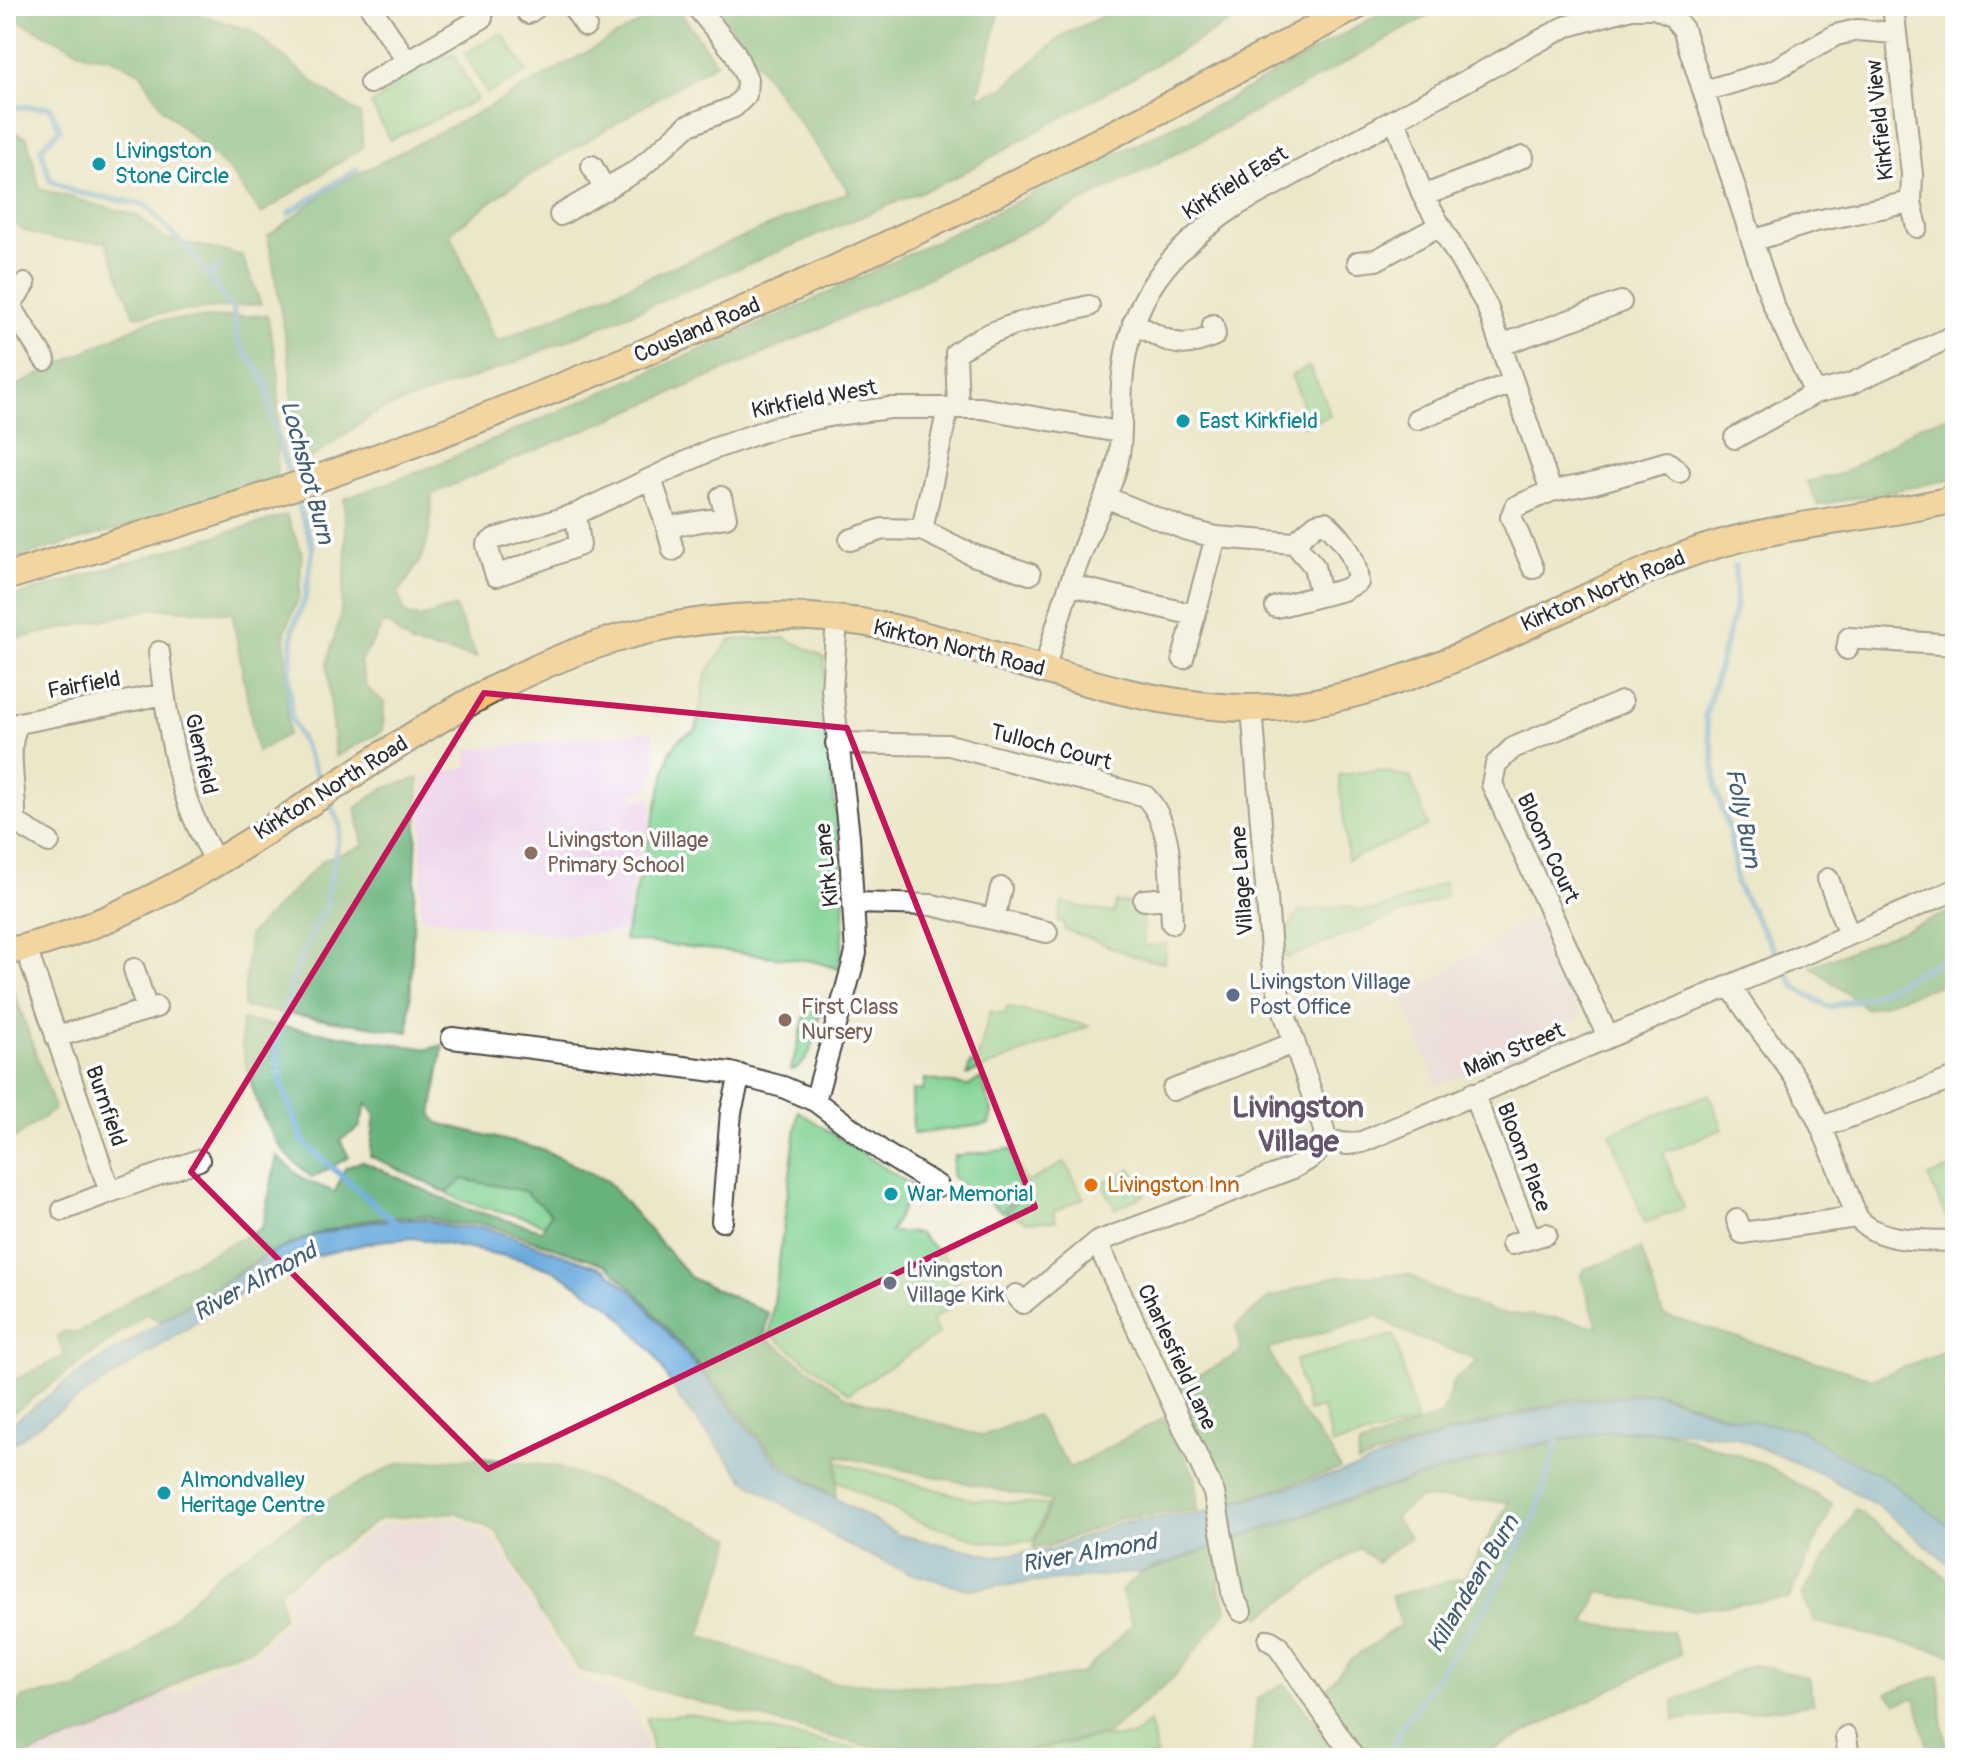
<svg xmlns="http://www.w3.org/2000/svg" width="1961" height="1764" viewBox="0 0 1961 1764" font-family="Pangolin,sans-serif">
	<rect width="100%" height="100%" fill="#fff"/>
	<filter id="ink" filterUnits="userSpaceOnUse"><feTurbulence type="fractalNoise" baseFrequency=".0125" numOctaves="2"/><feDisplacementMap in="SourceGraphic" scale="16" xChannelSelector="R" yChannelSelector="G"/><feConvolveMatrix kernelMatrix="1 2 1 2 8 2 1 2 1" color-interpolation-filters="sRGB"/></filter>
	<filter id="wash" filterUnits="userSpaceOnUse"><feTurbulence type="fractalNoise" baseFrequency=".006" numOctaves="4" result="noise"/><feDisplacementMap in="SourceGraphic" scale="32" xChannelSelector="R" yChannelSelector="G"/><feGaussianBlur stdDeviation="1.8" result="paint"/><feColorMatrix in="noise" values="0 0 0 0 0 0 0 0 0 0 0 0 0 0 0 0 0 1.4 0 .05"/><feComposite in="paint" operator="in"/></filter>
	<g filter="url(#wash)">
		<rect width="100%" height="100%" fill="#ede7ca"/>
		<path fill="#ecd1ea" d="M653 731 657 769 647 791 634 792 635 799 651 798 652 812 631 894 625 932 560 935 420 917 423 777 468 767 467 750Z
			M1537 916 1582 1018 1515 1056 1437 1086 1401 994 1437 978 1464 959 1492 946 1497 936Z
			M453 1517 493 1536 576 1679 616 1691 636 1712 649 1758H9L152 1686 178 1694 221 1663 255 1653 290 1619 285 1593 382 1524Z"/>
		<path fill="#7fd091" stroke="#557e5e" stroke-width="2" d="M502 33 527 72 487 94 465 53Z
			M436 54 440 58 454 54 477 100 390 140 371 104 384 96 380 86Z
			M1309 367 1326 401 1330 416 1302 426 1297 412 1302 401 1291 375Z
			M785 638 824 657C826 696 827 735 831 774 838 839 853 905 838 969L813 961 624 940 670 752 680 738 696 730 706 674 730 640Z
			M1379 770 1411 778 1428 826 1348 860 1339 775Z
			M1444 882 1446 896 1437 900 1286 958 1283 934 1300 911 1349 906C1374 921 1420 892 1444 882Z
			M1116 902 1142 905 1144 946 1166 944 1164 962C1127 960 1100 938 1064 930V923L1058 922 1062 903 1113 913Z
			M809 1000 822 1004C817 1024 814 1065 791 1070Z
			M1007 1007 1090 1026 967 1075 970 1063 976 1065 990 1011 1005 1014Z
			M981 1078 992 1112 989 1124 913 1134 912 1090 923 1091 925 1079 968 1086Z
			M1709 1094 1723 1129 1663 1153 1684 1208 1645 1223 1610 1133Z
			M798 1111 914 1187 890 1232 918 1233 952 1264 963 1294 948 1303 950 1308 931 1321 939 1334 849 1393 770 1334Z
			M1011 1149 1025 1181 1003 1212 952 1177 954 1156Z
			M1065 1162 1084 1198 1053 1212 1056 1221 1029 1222 1006 1213 1028 1182Z
			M1955 1167V1217H1946L1928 1177Z
			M1132 1168 1145 1195 1115 1209 1102 1183Z
			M462 1179 524 1191 551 1213 545 1225C513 1210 477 1211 447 1193Z
			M1394 1335 1417 1423 1332 1445 1323 1408 1308 1411 1295 1360Z
			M831 1460 974 1500 1048 1505 1034 1541 985 1542 917 1521 830 1477Z
			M692 1714 885 1755H1012L1094 1738 1133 1736 1149 1722 1158 1758H654L646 1718Z"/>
		<path fill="#67b27b" stroke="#496e53" stroke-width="2" d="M6 6H172L252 31 320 87 360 114 363 147 261 214 230 171 163 109 140 72 109 57 87 55 19 21 6 19Z
			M669 6H676L716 63 512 186 450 233 496 342 849 192 716 6H1001L978 97 1003 88 1063 35 1124 6H1259L956 177 506 366 379 411 310 459 292 410 291 371 268 236 336 185 487 108Z
			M1393 6H1446C1248 119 1046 224 838 320 705 382 567 436 432 494 430 543 428 554 398 593L405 614 420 618 455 607 477 658 413 645 385 622 360 662 366 687 384 702 383 731 335 757 327 663 340 618 346 561 344 499 426 469 805 304 1231 98Z
			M6 130 27 137 40 189 137 216 164 238 242 255 261 304 135 316 106 242C72 240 29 244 6 215Z
			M267 315 279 374 276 484 6 561V391L147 321Z
			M1955 414V479L1818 505 1807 482 1843 473 1921 425Z
			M286 515 302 553 299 597 285 631 288 734 257 752 232 613 156 608 6 641V599Z
			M419 778 409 1032 243 1007 249 935 323 860 363 846 356 808 382 789Z
			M1955 910V980L1867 1009 1811 966Z
			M6 968 55 1109 6 1145Z
			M242 1020 428 1049 443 1045 432 1115 438 1123 544 1150 607 1181 691 1278 768 1313 765 1337 847 1397 982 1436 1036 1415 1070 1468 1163 1418 1196 1477 1198 1510 1121 1518 1050 1546 1033 1548 1051 1501 838 1456 836 1497 782 1464 637 1293 607 1265 485 1224H450L426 1216 370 1219 315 1234 268 1254 160 1321 146 1314 6 1418V1384L65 1356 57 1336 65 1331 78 1333 176 1271 262 1228 277 1156 304 1180 335 1192 345 1168 362 1161 464 1208 542 1230 551 1213 524 1191 463 1179 447 1193 370 1156 375 1114 367 1103 359 1128 340 1140 349 1157 312 1178C303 1169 292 1161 284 1151 261 1124 237 1055 242 1020Z
			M1641 1249 1663 1315 1873 1379 1955 1347V1533L1772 1430 1655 1391 1565 1400 1438 1436 1357 1463 1359 1446 1442 1415 1453 1382 1478 1360 1410 1335 1377 1316 1268 1349 1296 1405 1333 1454 1340 1469 1227 1504 1176 1388 1241 1352 1236 1326 1269 1298 1331 1277 1409 1274 1431 1288 1497 1313 1558 1318 1598 1327 1581 1276 1584 1269Z
			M1606 1432H1671L1763 1464 1833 1505 1789 1598 1691 1610 1599 1592 1585 1624 1672 1632 1680 1654 1477 1758H1373L1323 1693 1349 1661 1401 1624 1391 1596 1465 1577 1509 1502 1420 1498 1394 1518 1410 1537 1377 1562 1359 1548 1261 1616 1244 1608 1231 1541C1355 1497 1477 1456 1606 1432Z
			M481 1458 554 1466 634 1495 733 1538 700 1636 831 1682 991 1688 1083 1673 1132 1625 1121 1590 1142 1573 1218 1546V1583L1227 1610 1174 1677 1107 1734 1014 1752 866 1746 579 1670 540 1612 497 1532 456 1512 380 1519 279 1590 283 1617 253 1648 208 1661 128 1718 19 1758H6V1726L22 1697 72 1690 134 1655 218 1574 330 1498 399 1463Z
			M1856 1509 1955 1584V1655L1815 1622 1802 1595Z
			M1753 1664 1808 1678 1814 1704 1675 1721 1674 1701Z
			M1939 1675 1943 1729 1950 1758H1930L1916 1698 1897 1703 1887 1693Z
			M1284 1683 1344 1758H1252L1257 1699Z"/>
		<path fill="#68a9dc" stroke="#4a6a84" stroke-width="2" d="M425 1219 450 1227H484L605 1269 636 1295 780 1466 899 1535 996 1556 1051 1550 1121 1522 1200 1513 1356 1468 1438 1437 1564 1403 1656 1393 1721 1415 1801 1430 1837 1454 1879 1474 1955 1530V1569L1882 1509 1826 1476 1736 1437 1671 1430 1607 1431 1518 1448 1361 1494 1141 1572 969 1589 909 1573 847 1545 744 1479 680 1400 654 1354 614 1309 557 1272 520 1259 414 1238 378 1241 315 1256 261 1281 50 1417 6 1449V1428L76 1375 268 1255 316 1235 372 1221Z"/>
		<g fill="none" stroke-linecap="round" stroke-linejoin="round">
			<path stroke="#68a9dc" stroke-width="6" d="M6 107H50L60 129 41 148 50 180 74 192 146 205 194 257 233 309 238 342 266 382 273 421 291 481
				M289 213 357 169
				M210 278 221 265
				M294 492 313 548 305 599 293 628 289 681 291 718 323 787
				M1735 566 1736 606 1705 716 1713 752 1716 789 1730 832 1737 885 1795 987 1829 1007 1868 997 1955 954
				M327 797 341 826 325 907 300 959 275 1042 281 1083 304 1143 398 1225
				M1389 1758 1401 1728 1485 1608 1536 1515 1559 1435"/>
		</g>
	</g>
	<g filter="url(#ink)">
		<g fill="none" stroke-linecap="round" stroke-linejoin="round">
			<g stroke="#484743" stroke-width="24">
				<path id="minor" d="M370 6 407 61 482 18
					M572 6 586 26
					M528 13 538 6
					M370 83 407 61
					M1705 91 1774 70 1836 35 1857 30 1894 33
					M1395 120 1423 196 1487 306 1551 491
					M592 166 605 190
					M1423 196 1523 157
					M1911 202 1917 227
					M560 215 638 170 687 126 734 107 746 95 747 79 735 53 696 6
					M1752 241 1816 221 1911 202 1912 174 1893 6
					M1358 262 1376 260 1439 226
					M10 305 25 284
					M6 306 10 305 45 360
					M1133 323C1168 340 1177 353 1215 335L1213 325
					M1501 345 1621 302
					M948 408 922 530 973 555 1030 574
					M958 408 956 353C993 325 1044 317 1089 306
					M1417 419 1512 383
					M1735 438 1815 393
					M651 479 667 527 726 517 721 497
					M1105 497 1184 529 1216 537 1294 543 1316 524 1325 522C1344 539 1356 557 1358 582L1343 590 1276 607
					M576 514 494 539 487 545 496 576 580 545 576 514 713 449 776 427 834 415 890 408H981L1119 432
					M667 527 673 550
					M850 540 883 529 922 530
					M1294 543 1314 566 1320 594
					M1533 568 1511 517 1515 507 1551 491 1595 483 1667 462 1679 472
					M1082 588 1194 615
					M1847 649 1849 638 1955 645
					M159 652C168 725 175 797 216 860
					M1183 658 1216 537
					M1045 669C1056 624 1070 580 1088 536 1096 516 1107 496 1114 475 1124 448 1120 413 1122 384 1128 297 1169 250 1239 204L1565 27 1632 8H1655L1673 17 1683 29 1773 304 1815 393 1850 384 1955 335
					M836 743 949 745 1145 796C1176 828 1169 880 1172 923
					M49 842 15 822C17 793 4 743 19 723L164 694
					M1828 879 1849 935
					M1144 900 1170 898
					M855 903 932 905 1047 932
					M994 919 1001 888
					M26 948 110 1192 63 1210
					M134 969 147 1010
					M1730 985C1749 1018 1773 1045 1794 1076 1822 1120 1838 1169 1857 1217L1742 1233 1737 1220
					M56 1037 156 1007
					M1608 1037 1492 784 1496 764 1513 748 1622 702
					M452 1038 731 1073 783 1087 815 1101 886 1154 938 1186
					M1173 1090 1294 1043
					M1473 1093 1530 1238
					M815 1101 856 953 849 836 832 689 837 620
					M1822 1127 1955 1078
					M1324 1139 1347 1144 1362 1142 1955 890
					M110 1192 199 1160
					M1857 1217C1877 1243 1925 1240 1955 1241
					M722 1221 731 1112 740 1075
					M1097 1242 1214 1493 1233 1597 1241 1611
					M1512 1244 1546 1234
					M1016 1295 1023 1303 1097 1242 1293 1168C1312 1158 1324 1153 1324 1130L1281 1003 1272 963 1252 708
					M1269 1640 1277 1645 1354 1758
					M1846 1737 1849 1758"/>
			</g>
			<g stroke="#484743" stroke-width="30">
				<path id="major" d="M6 577C126 539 246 505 364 462 708 338 1036 181 1356 6
					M6 952C241 900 409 686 645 631 722 614 806 611 884 626 1005 651 1124 707 1249 708 1400 708 1543 609 1680 557 1768 523 1864 521 1955 499"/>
			</g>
			<use href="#minor" stroke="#fff" stroke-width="20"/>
			<use href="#major" stroke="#f9bf6d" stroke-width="26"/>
		</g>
	</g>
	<path d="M0 0H1961V1764H0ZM484 693 847 728 1035 1207 488 1469 191 1172Z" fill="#ede7ca" fill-opacity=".55" fill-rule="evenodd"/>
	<path fill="none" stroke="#c2185b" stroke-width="6" stroke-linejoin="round" d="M484 693 847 728 1035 1207 488 1469 191 1172Z"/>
	<g fill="#0f9aa8" stroke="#fff" stroke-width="3">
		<circle cx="99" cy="164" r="8"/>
		<circle cx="1183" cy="421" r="8"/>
		<circle cx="891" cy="1194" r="8"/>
		<circle cx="164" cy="1493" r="8"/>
	</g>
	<g fill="#8d6e63" stroke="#fff" stroke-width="3">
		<circle cx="531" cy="853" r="8"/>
		<circle cx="785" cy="1020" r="8"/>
	</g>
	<circle fill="#5c6f8a" stroke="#fff" stroke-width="3" cx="1233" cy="995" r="8"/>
	<circle fill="#e8710a" stroke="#fff" stroke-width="3" cx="1091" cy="1185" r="8"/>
	<circle fill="#6b7280" stroke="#fff" stroke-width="3" cx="890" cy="1283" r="8"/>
	<g text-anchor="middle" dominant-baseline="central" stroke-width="7" stroke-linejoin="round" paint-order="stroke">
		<g font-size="22" fill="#2b2b2b" stroke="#fff">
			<text transform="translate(1880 120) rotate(-96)">Kirkfield View</text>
			<text transform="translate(1235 183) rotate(-32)">Kirkfield East</text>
			<text transform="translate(697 330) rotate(-23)">Cousland Road</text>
			<text transform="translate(814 399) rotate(-11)">Kirkfield West</text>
			<text transform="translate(1603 591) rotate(-23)">Kirkton North Road</text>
			<text transform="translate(959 648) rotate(14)">Kirkton North Road</text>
			<text transform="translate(84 685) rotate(-10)">Fairfield</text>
			<text transform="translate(1051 747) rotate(15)">Tulloch Court</text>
			<text transform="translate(201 754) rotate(77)">Glenfield</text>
			<text transform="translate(331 788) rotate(-32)">Kirkton North Road</text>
			<text transform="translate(1548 848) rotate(65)">Bloom Court</text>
			<text transform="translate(827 865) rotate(-96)">Kirk Lane</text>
			<text transform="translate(1242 881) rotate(-94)">Village Lane</text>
			<text transform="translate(1514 1050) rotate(-23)">Main Street</text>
			<text transform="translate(106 1106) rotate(71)">Burnfield</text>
			<text transform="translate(1524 1157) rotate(69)">Bloom Place</text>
			<text transform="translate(1177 1357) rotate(65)">Charlesfield Lane</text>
		</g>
		<g font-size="22" fill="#0d838f" stroke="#fff" text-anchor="start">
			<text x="115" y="151">Livingston<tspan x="115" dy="25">Stone Circle</tspan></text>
			<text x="1199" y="421">East Kirkfield</text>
			<text x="907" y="1194">War Memorial</text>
			<text x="180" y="1480">Almondvalley<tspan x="180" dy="25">Heritage Centre</tspan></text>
		</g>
		<g font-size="22" fill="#785e54" stroke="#fff" text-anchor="start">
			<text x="547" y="840">Livingston Village<tspan x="547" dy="25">Primary School</tspan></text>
			<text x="801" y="1007">First Class<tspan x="801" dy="25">Nursery</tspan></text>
		</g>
		<g font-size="22" fill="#4e5e75" stroke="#fff" text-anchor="start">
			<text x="1249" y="982">Livingston Village<tspan x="1249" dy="25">Post Office</tspan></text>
		</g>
		<g font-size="22" fill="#c56008" stroke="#fff" text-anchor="start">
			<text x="1107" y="1185">Livingston Inn</text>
		</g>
		<g font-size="22" fill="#5b616d" stroke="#fff" text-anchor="start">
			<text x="906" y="1270">Livingston<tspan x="906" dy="25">Village Kirk</tspan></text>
		</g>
		<g font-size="24" font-style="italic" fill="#435d72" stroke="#fff">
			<text transform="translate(307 472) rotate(75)">Lochshot Burn</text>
			<text transform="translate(1743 818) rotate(79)">Folly Burn</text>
			<text transform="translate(255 1282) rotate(-29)">River Almond</text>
			<text transform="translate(1089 1553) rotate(-10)">River Almond</text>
			<text transform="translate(1473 1584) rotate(-59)">Killandean Burn</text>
		</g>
		<g font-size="30" font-weight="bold" fill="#65556b" stroke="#fff">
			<text x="1298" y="1107">Livingston<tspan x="1298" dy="34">Village</tspan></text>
		</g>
	</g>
	<rect width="1961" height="1764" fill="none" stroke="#fff" stroke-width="32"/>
</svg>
